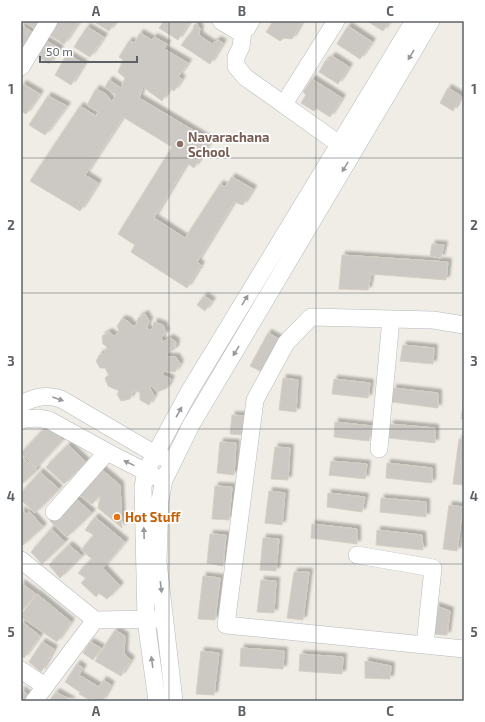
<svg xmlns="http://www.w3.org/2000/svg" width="485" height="722" viewBox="0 0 485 722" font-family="'Exo 2',sans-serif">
	<defs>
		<filter id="shadow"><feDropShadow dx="3.5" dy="-3.5" stdDeviation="1" flood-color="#0004"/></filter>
	</defs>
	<rect width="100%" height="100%" fill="#f0ede6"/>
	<path fill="#ccc8c3" stroke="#d6cfc3" filter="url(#shadow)" d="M23 21H43L37 30Z
		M56 21H74L78 23 64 44 48 34Z
		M93 21H116L109 31Z
		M164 21H190L178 40 159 28Z
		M269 21H297L301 23 292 39 284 38 280 41 266 32 272 23Z
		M367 21H387L389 22 383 31Z
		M197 24 200 29 199 33 200 36 212 44 218 40 223 43 210 64 181 45 193 30 194 25Z
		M21 25 35 34 21 56Z
		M348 26 372 42 360 59 337 44Z
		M87 27 104 37 90 57 74 47Z
		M140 33 152 40 154 37 167 44 164 49 188 63 178 77 182 79 174 91 170 88 162 101 143 87 139 98 211 141 194 168 187 163 154 218 185 238 220 184 225 187 232 177 253 189 243 205 234 202 197 262 201 265 187 288 131 252 135 245 118 234 172 147 123 117 85 175 98 183 80 211 30 181 80 106 96 116 98 112 87 105 96 89 106 94 112 102 116 95 105 87 109 80 121 88 125 78 118 72 123 60 119 57 129 41 134 43Z
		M43 39 60 49 49 64 36 55Z
		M67 54 84 64 71 85 55 75Z
		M332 56 349 67 338 84 319 72 326 60 328 61Z
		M312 79 342 98 330 117 316 108 314 111 301 103 306 95 303 92Z
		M23 84 40 94 26 114 21 111V87Z
		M448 88 461 96 453 111 440 103Z
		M48 96 67 106 45 135 29 125Z
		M432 244 444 245 441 258 430 256Z
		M342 255 448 262 446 280 371 274 368 290 339 289Z
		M204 296 212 301 205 311 197 305Z
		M145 314 149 321 146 329 152 330 154 322 163 325 166 333 161 338 163 342 170 338 176 342 175 349 167 353V357H176L180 364 175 372 164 371 162 375 171 379 167 388 157 392 152 386 150 388 154 396 149 405 140 400V393L134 390 130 399 121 401 117 394 119 391 108 386 105 378 109 375 105 368H100L96 361 100 354H104L107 347 103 344 102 336 109 332 114 336 119 331 117 326 122 319 128 321 132 326 137 325 138 318Z
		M268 333 281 340 264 373 250 366Z
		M403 345 434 348 433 364 400 361Z
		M283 378 298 380 296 412 279 410Z
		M334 379 370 383 368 398 332 394Z
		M393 388 438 393V408L392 402Z
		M464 399V419H461Z
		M232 415 246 416 245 435 230 434Z
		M335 422 372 426 369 441 334 437Z
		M390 424 435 428V443L389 438Z
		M47 426 63 440 36 468 21 453Z
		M459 439 464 440V485L453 484Z
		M220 442 236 443 234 475 217 473Z
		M68 445 86 462 64 484 46 467Z
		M275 447 290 448 288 480 271 479Z
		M21 456 37 470 21 485Z
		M331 461 367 464 365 479 329 475Z
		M387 463 432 468V483L386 478Z
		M100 468 120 485 122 528 98 508 100 497 99 496 92 504 78 494Z
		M40 472 59 489 35 513 21 500V493Z
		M215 486 232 487 229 520 212 519Z
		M269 491 285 493 282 525 265 523Z
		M328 493 365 497 362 512 327 507Z
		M73 496 92 513 67 537 50 521Z
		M381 498 426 502V517L380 512Z
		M449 505 463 507 457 551 443 549Z
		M21 510 26 514 29 511 43 527 22 546 21 545Z
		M95 517 125 542 103 568 120 586 107 599 99 593 96 597 81 583 86 578 78 573 92 559 81 550 94 535 85 530Z
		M312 524 357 529V544L311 538Z
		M51 529 65 542 42 564 31 552Z
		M377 530 422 535 423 550 376 545Z
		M210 534 226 535 223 566 207 563Z
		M263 538 279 539 276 571 260 570Z
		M69 545 82 556 60 578 49 565Z
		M294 572H309L303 620 287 618Z
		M203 576 220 578 215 620 198 619Z
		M261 580 276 581 274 613 257 612Z
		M21 583 36 594 21 612Z
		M37 594 71 622 57 642 21 617V615Z
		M436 606 450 611 447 635 432 634Z
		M21 621 40 636 24 658 21 656Z
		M115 630 125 636 124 654 131 660 121 676 95 661Z
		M42 642 54 649 41 672 29 662Z
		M90 642 101 648 93 660 83 653Z
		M241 648 284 651 283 669 240 666Z
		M201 651 219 653 214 695 196 694Z
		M300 654 343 657 342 674 299 671Z
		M365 661 391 666 390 679 365 678Z
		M77 664 83 668 79 675 99 687 103 680 111 685 102 701H96L91 698 90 700 79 694 80 692 65 682Z
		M21 690 28 695 23 701H21Z
		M56 692 72 701H49Z"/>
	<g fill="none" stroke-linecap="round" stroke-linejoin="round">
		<g stroke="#b6b9bd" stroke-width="18">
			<path id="minor" d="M221 21 239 32 247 28 251 21
				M243 31 241 47 236 57V66L245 77 339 144
				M21 67 49 21
				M284 104 336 21
				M464 325 433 320 311 317 286 343 255 400 226 625 464 649
				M21 404C35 397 46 394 61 399L155 454 165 458
				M21 421 23 419 37 418 49 420 107 452 156 477
				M379 449 391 319
				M54 512 107 452
				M357 555 433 568 425 645
				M21 560 95 620
				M21 670 45 686
				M34 701 95 620 158 619
				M157 701 146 620 143 487 146 471 189 392 414 21
				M174 701 158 562 160 500 164 480 191 425 431 21"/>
		</g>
		<use href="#minor" stroke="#fff" stroke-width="17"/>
	</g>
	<defs><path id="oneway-solid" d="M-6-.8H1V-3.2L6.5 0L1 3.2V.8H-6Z"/></defs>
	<g fill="#96999c">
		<use href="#oneway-solid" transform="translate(411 55) rotate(121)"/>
		<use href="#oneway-solid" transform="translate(345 167) rotate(121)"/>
		<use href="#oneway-solid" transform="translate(245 300) rotate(-59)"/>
		<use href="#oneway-solid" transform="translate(236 351) rotate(121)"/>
		<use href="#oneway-solid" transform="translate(58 399) rotate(19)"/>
		<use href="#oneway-solid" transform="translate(179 412) rotate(-61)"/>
		<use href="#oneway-solid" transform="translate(129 463) rotate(-154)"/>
		<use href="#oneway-solid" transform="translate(144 533) rotate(-92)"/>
		<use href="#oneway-solid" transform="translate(161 587) rotate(83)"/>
		<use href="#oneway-solid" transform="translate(152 662) rotate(-98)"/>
	</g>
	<path fill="none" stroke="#5d6267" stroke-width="1" stroke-opacity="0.55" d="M169 21V701M316 21V701M21 158H464M21 293H464M21 429H464M21 564H464"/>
	<circle fill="#8d6e63" stroke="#fff" stroke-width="1.5" cx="180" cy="144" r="4"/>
	<circle fill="#e8710a" stroke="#fff" stroke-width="1.5" cx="117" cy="517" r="4"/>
	<g text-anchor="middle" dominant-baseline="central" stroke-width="3.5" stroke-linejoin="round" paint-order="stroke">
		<g font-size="13" font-weight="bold" fill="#785e54" stroke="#fff" text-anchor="start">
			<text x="188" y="137">Navarachana<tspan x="188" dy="15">School</tspan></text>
		</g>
		<g font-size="13" font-weight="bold" fill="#c56008" stroke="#fff" text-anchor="start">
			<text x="125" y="517">Hot Stuff</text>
		</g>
	</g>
	<rect width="485" height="722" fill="none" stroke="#ffffff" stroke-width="44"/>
	<path d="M40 56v6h97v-6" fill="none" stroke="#5d6267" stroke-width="2"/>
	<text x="46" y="56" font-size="12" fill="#5d6267" stroke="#ffffff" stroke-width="3" paint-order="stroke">50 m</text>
	<rect x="22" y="22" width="441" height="678" fill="none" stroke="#5d6267" stroke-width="1.5"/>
	<g font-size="13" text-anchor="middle" font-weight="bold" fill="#5d6267">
		<text x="96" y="16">A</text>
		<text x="242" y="16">B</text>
		<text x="390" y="16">C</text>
		<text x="11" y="94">1</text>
		<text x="474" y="94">1</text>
		<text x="11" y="230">2</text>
		<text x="474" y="230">2</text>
		<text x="11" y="366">3</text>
		<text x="474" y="366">3</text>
		<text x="11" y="501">4</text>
		<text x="474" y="501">4</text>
		<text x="11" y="637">5</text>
		<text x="474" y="637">5</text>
		<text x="96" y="716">A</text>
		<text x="242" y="716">B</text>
		<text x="390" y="716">C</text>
	</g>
</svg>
